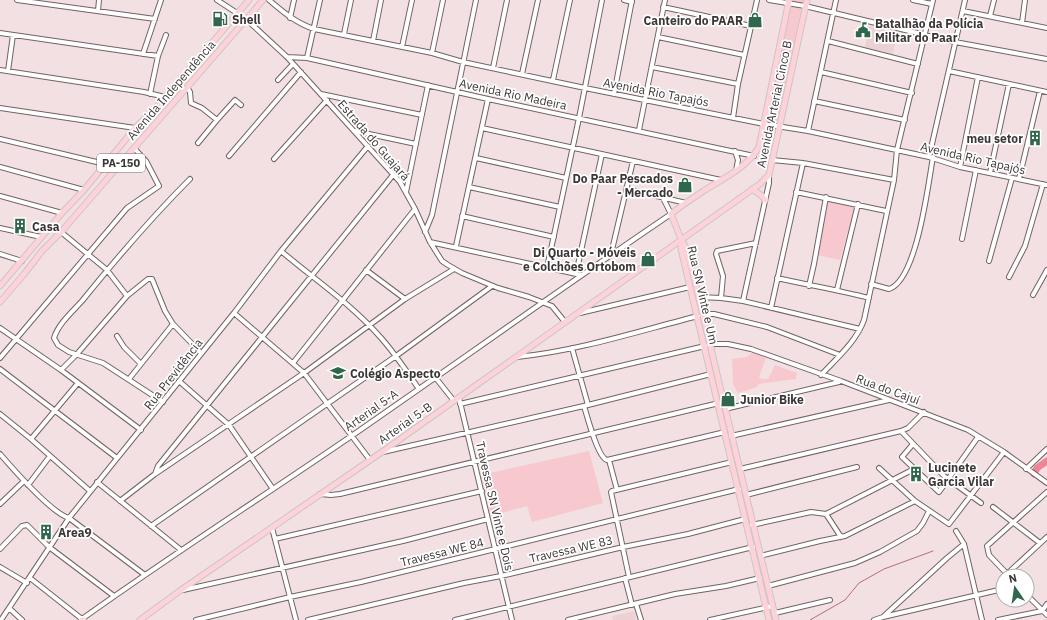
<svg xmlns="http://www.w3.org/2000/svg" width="1047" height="620" viewBox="0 0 1047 620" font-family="'IBM Plex Sans',sans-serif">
	<rect width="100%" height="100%" fill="#f3e0e2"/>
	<path fill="#ebd1d3" d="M869 26 897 32 893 54 865 48Z
		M634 611 636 620H613L612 616Z"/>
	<path fill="#f7c9cf" d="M789 0H807L780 120 772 122 769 120 766 115Z
		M771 128 774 130 775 132 774 138 764 136 766 130Z
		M827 201 855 207 840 260 817 255Z
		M753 352 766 358 759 377 762 379H768L775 365 797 373 796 379 759 384 757 387 738 393 733 384 732 359 747 357Z
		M589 451 603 503 532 522 527 506 491 516 481 475Z"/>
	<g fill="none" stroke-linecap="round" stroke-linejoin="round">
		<path stroke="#b96d7a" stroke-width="1" d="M810 620 845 600 859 583 884 569 933 551"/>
		<path stroke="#ee8496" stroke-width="7" d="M1034 474 1037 468 1047 461"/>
		<g stroke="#726364" stroke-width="6">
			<path id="minor" d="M17 0 155 19
				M217 0 237 13
				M269 0C283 12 296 23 314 29L432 53 463 62 585 88 764 124 808 131 929 157 960 167 1047 185
				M624 0 632 2
				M769 0 805 6 955 42 1047 59
				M913 0 932 4
				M663 7 751 26
				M98 11 99 0
				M963 11 1047 28
				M990 16 994 0
				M290 18 294 0
				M246 19 287 57 400 182 415 209 430 242 442 261 448 265 462 273 498 288 529 297 552 306 565 322
				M1022 23 1025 0
				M0 33 158 56
				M344 34 351 0
				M658 37 744 55
				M373 41 381 0
				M828 41 918 64
				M402 47 412 0
				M432 53 443 0
				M143 54 161 0
				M287 57 307 58 488 99 754 156
				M307 58 320 0
				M652 67 738 84
				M493 68 507 0
				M0 70 144 92 165 97
				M8 71 13 35
				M949 71 1047 92
				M821 72 912 93
				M522 74 538 0
				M278 80 293 64
				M553 80 570 0
				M187 87 190 92 191 103 202 108 217 120 235 100 241 105
				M150 94 158 56 166 35
				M321 94 422 115
				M614 94 632 0
				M814 101 905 120
				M0 108 135 128
				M733 118 738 84 757 0
				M482 128 721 180
				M639 130 665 0
				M355 131 416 144
				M808 131 836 0
				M0 139 105 164
				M198 143 217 120
				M735 151 738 160 736 171
				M229 156 301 72
				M929 157 965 0
				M476 158 566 178
				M274 159 327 100
				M772 160 803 163 894 180
				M0 167 84 190
				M960 167 978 77
				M990 173 1009 84
				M1019 179 1040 91
				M469 187 560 207
				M627 189 686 203
				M406 192 428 85
				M796 192 886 211
				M0 196 62 213
				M462 216 554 237
				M0 228 41 237
				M61 232 107 270 127 296
				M425 232 432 215 476 0
				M962 239 976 170
				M430 242 581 275
				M456 246 488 99
				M281 251C315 280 353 305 382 339 396 355 407 372 419 389
				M0 254 22 261
				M611 254 633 161
				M989 261 1012 178
				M547 268 579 118 602 0
				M366 270 405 299
				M576 274 602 154
				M1009 277 1025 246 1043 184
				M777 278C808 285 838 290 869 298
				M871 284 889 289C917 280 928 185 933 157
				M809 286 814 264 826 197
				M837 290 858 204
				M1033 295 1047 270
				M699 297 721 298 743 301 860 329
				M721 298 723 276 716 254 717 251 756 243
				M743 301 769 183V175
				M771 308 803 163
				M234 313 304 373 370 460
				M580 313 690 287
				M703 314H714L767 327 840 355
				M0 328 61 370 141 430
				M117 336 124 347 141 364
				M709 344H728L751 349 841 381 968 430 1004 452 1047 483
				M572 348 588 405
				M517 357C578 351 639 331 698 316
				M0 358 127 208 159 186 146 161 134 148
				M293 363 415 209
				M0 369 117 458
				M61 370 77 354 127 296 148 279H152L165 311 173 324 201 353
				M821 375C837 358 856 342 864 320L894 180 897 150 933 0
				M435 377 454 401
				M129 379 173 324
				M179 381 229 425 273 489
				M459 398 512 620
				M163 402 103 363 69 352 58 345 54 338C58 324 73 311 82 301 116 259 152 217 190 179
				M460 404 705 346
				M584 406C587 416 598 458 607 460L725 432
				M725 409 839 382
				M0 414 31 439 90 491
				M901 431 944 476 981 503
				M731 436 889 400
				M31 439 78 383
				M913 444 902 457 939 492 978 437
				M383 452 588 405 711 374
				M0 454C13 469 51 513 69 518L145 575
				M609 460 617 490
				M879 468 915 501 949 524 1004 452
				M740 469 901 431 908 428 924 412
				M1026 469 1047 449
				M155 474 158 466 393 175
				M97 482 181 550
				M28 485 50 456
				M320 494 331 495 340 494 719 403
				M746 495 857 467
				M120 501 155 474 304 373 405 299 454 269
				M0 504 24 481
				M993 507 1040 543
				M826 514 841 537
				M752 525 811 512 826 514 914 469
				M151 526 396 356 492 286
				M272 528 296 620
				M956 531 964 544 982 620
				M275 539 482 491
				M0 549 22 526 27 525 49 547 114 596
				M760 556 820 541 845 536 915 501
				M0 567 27 583
				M1007 574 1047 537
				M1009 576 989 555 987 546 1047 492
				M629 577 611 492 612 491 732 462
				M30 578 82 619C170 556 261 498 350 437 457 363 563 287 671 214L663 198
				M625 578 632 605
				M768 586 855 563 880 552 917 531 923 523 929 511
				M183 590 403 541 488 519
				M1027 595 1047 615
				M636 604 641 620
				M10 609 22 620
				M775 613 830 600
				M884 616 947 558 964 544
				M1 620 69 518 234 313 281 251 368 146
				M196 620 290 597 361 582 739 489
				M308 620 464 583 501 576 623 547 688 534 745 519
				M455 620 753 547
				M568 620 675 594 726 586 760 578
				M710 620 773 606
				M874 620 883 617 1003 589
				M998 620 1042 611 1047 604"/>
		</g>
		<g stroke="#c9c7c7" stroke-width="7">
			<path id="major" d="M752 189 761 195 765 200
				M681 240V249L769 620
				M0 286 62 213 84 190 135 128 154 110 249 0
				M0 302 25 273 42 251 61 232 263 0
				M82 620H83
				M140 620 181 590 382 452 760 184 769 175 807 0
				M776 620 695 282 686 248 681 239 671 214C681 206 691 199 702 192 722 179 746 169 759 147L789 0"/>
		</g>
		<use href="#minor" stroke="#fff" stroke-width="4"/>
		<use href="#major" stroke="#fed2d8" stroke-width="5"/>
	</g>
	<defs>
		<g id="fuel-bare" transform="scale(1.2)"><path d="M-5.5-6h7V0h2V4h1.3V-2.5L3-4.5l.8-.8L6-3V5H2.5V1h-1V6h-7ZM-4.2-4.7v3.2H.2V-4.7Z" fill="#30664b" stroke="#fff" stroke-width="2.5" paint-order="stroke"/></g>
		<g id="shop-bare" transform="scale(1.2)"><path d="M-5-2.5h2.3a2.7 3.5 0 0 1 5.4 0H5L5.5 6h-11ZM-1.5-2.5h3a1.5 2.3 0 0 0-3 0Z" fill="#30664b" stroke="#fff" stroke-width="2.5" paint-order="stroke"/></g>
		<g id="civic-bare" transform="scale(1.2)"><path d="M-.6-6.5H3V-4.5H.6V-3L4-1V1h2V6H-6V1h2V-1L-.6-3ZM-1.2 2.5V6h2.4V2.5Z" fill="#30664b" stroke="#fff" stroke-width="2.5" paint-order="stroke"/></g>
		<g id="building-bare" transform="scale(1.2)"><path d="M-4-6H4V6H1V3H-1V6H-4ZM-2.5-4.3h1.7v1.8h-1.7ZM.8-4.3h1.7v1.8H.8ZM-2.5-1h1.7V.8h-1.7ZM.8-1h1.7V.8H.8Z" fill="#30664b" stroke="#fff" stroke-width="2.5" paint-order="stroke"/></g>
		<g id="school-bare" transform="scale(1.2)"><path d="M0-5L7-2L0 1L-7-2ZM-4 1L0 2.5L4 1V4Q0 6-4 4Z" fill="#30664b" stroke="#fff" stroke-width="2.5" paint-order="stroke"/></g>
	</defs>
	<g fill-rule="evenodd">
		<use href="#fuel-bare" x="220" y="19"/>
		<use href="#shop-bare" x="755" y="20"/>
		<use href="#civic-bare" x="863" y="30"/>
		<use href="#building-bare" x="1035" y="138"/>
		<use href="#shop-bare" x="685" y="185"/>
		<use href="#building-bare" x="20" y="226"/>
		<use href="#shop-bare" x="648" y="259"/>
		<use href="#school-bare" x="338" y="373"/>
		<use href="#shop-bare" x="728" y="399"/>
		<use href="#building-bare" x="916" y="474"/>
		<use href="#building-bare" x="46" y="532"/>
	</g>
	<g text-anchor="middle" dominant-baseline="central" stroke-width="3.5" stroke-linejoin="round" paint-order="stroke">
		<rect fill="#fff" stroke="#777273" stroke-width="1" x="97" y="154" width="48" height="18" rx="3"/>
		<g font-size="11" font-weight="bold" fill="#3d3637">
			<text x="121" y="163">PA-150</text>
		</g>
		<g font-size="12" font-weight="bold" fill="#3d3637" stroke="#fff" text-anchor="start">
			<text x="232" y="19">Shell</text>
			<text x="743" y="20" text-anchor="end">Canteiro do PAAR</text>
			<text x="875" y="23">Batalhão da Polícia<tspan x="875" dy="14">Militar do Paar</tspan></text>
			<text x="1023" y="138" text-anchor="end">meu setor</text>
			<text x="673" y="178" text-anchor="end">Do Paar Pescados<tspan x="673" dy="14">- Mercado</tspan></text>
			<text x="32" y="226">Casa</text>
			<text x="636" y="252" text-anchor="end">Di Quarto - Móveis<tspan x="636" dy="14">e Colchões Ortobom</tspan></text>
			<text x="350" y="373">Colégio Aspecto</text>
			<text x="740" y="399">Junior Bike</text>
			<text x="928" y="467">Lucinete<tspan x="928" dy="14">Garcia Vilar</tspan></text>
			<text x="58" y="532">Area9</text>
		</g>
		<g font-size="12" fill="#3d3637" stroke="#fff">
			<text transform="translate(171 90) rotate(-49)">Avenida Independência</text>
			<text transform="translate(656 92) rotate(11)">Avenida Rio Tapajós</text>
			<text transform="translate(513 94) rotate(12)">Avenida Rio Madeira</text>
			<text transform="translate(774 104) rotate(-78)">Avenida Arterial Cinco B</text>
			<text transform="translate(374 140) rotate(49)">Estrada do Guajará</text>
			<text transform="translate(973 158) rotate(13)">Avenida Rio Tapajós</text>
			<text transform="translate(703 295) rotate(77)">Rua SN Vinte e Um</text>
			<text transform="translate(173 374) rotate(-52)">Rua Previdência</text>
			<text transform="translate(888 389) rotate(20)">Rua do Cajuí</text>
			<text transform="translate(371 410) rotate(-35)">Arterial 5-A</text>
			<text transform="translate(405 423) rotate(-35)">Arterial 5-B</text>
			<text transform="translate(495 506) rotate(77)">Travessa SN Vinte e Dois</text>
			<text transform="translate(571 549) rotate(-13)">Travessa WE 83</text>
			<text transform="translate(442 552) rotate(-14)">Travessa WE 84</text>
		</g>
	</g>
	<g transform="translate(1015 588) rotate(347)"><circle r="19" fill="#ffffff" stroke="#b1afaf"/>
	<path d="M0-3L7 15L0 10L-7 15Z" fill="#30664b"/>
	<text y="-6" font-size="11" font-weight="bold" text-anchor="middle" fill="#3d3637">N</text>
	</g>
</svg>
